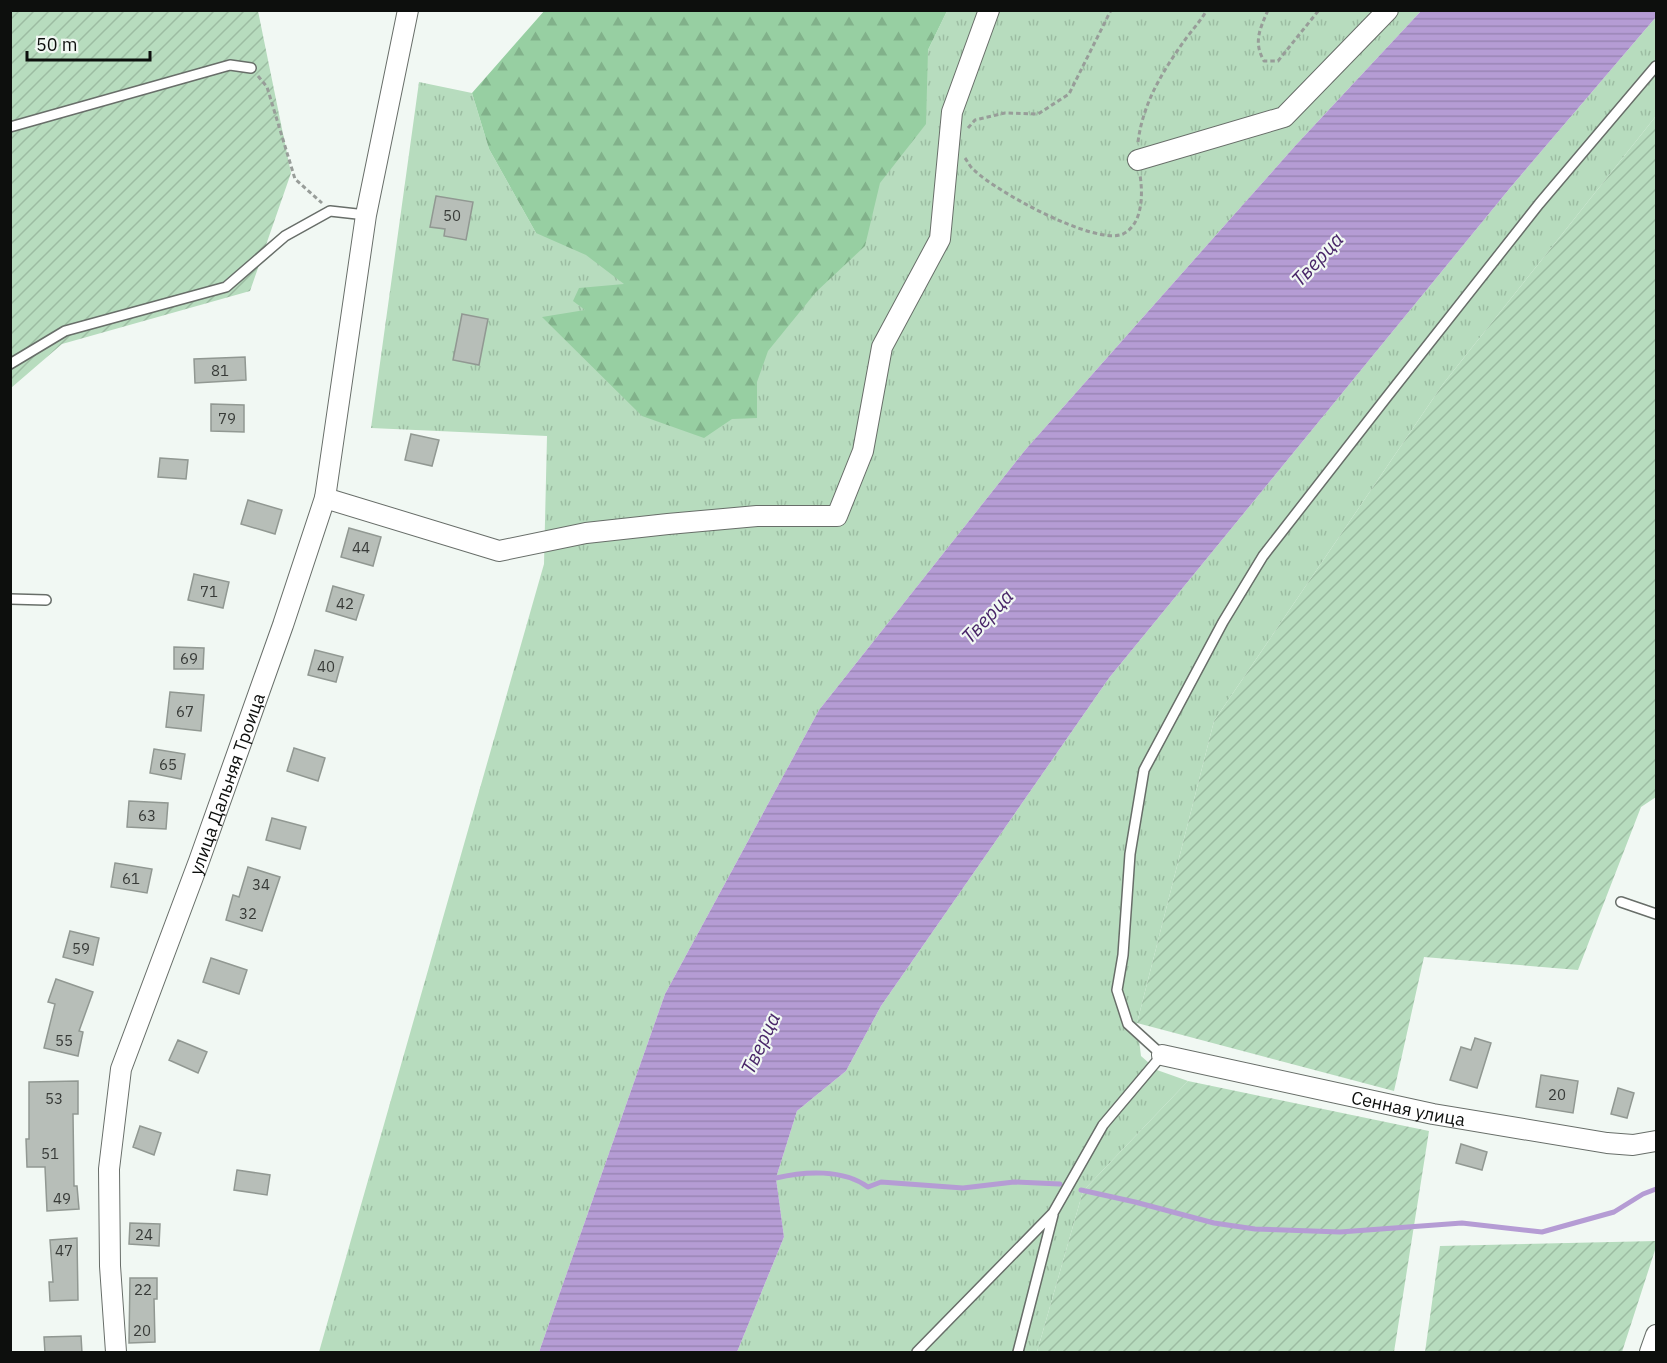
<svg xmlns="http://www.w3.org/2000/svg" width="1667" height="1363" viewBox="0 0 1667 1363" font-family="'IBM Plex Sans',sans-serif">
	<defs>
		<pattern id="grass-tufts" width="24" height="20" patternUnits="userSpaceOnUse" patternTransform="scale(1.5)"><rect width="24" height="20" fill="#b7dcbe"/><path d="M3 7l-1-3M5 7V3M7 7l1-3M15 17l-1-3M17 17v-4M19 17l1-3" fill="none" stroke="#9cbca2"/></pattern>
		<pattern id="forest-firs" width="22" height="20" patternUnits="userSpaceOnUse" patternTransform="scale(1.5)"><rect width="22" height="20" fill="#97cfa2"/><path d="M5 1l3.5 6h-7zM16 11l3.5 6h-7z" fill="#81b18a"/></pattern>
		<pattern id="garden-furrows" width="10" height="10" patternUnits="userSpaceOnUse" patternTransform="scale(1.5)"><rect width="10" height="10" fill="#b7dcbe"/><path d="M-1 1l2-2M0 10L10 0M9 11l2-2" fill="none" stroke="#9cbca2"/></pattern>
		<pattern id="water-rules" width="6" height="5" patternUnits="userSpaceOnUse" patternTransform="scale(1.5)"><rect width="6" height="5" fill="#b59cd4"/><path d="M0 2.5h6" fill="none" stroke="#9a85b5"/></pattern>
	</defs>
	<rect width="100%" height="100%" fill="#f1f8f3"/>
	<path fill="url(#grass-tufts)" d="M947 11H1421L1295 146 1026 449 819 710 665 994 539 1352H319L544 564 547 436 371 428 419 82 472 93 489 149 536 233 928 50Z
		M1656 17V116L1443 384 1214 721 1137 1023 1141 1056 1157 1070 1188 1081 1083 1191 1037 1352H737L784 1237 776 1178 797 1111 846 1071 881 1006 1109 678 1510 188Z"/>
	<path fill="url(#forest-firs)" d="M545 10 947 11 928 50 926 124 880 183 865 246 816 292 768 351 757 382V418L732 419 704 438 642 416 542 317 585 310 573 301 579 288 624 284 586 255 536 233 489 149 472 93Z"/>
	<path fill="url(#garden-furrows)" d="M11 11H258L291 173 250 291 62 344 11 388Z
		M1656 116V797L1641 807 1578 970 1424 957 1394 1091 1137 1023 1214 721 1443 384Z
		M1188 1081 1429 1131 1394 1352H1037L1083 1191Z
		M1656 1241V1247L1622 1352H1425L1440 1246Z"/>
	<path fill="url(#water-rules)" d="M1421 11 1656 10V17L1510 188 1109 678 881 1006 846 1071 797 1111 776 1178 784 1237 737 1352H539L665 994 819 710 1026 449 1295 146Z"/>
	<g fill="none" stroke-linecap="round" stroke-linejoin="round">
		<path stroke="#b59cd4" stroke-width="5" d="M776 1178C805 1171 843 1169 868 1187L881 1182 963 1188 1014 1182 1060 1184
			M1081 1190 1135 1202 1214 1223 1255 1229 1340 1232 1462 1223 1542 1232 1614 1212 1643 1194 1656 1189"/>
	</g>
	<path fill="#b7beb8" stroke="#919892" stroke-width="1.5" d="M436 196 473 202 466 240 444 236 445 229 430 227Z
		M462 314 488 319 479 365 453 360Z
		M245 357 246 380 195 383 194 359Z
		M211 404 244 405V432L211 431Z
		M411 434 439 440 432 466 405 460Z
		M160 458 188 460 186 479 158 477Z
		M248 500 282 510 275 534 241 524Z
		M349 528 381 537 373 566 341 557Z
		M194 574 229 582 223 608 188 600Z
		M333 586 364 595 356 620 326 611Z
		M174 647 204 648 203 669H174Z
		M315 650 343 657 336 682 308 675Z
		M170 692 204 695 201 731 166 727Z
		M294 748 325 758 318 781 287 771Z
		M154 749 185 754 181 779 150 773Z
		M129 801 168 803 166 829 127 827Z
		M272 818 306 827 300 849 266 840Z
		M115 863 152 869 147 893 111 887Z
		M248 867 280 877 262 931 226 920 233 895 239 897Z
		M70 931 99 938 93 965 63 957Z
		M211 958 247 970 239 994 203 982Z
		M56 979 93 992 79 1031 83 1032 78 1056 44 1048 55 1004 48 1002Z
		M1475 1038 1491 1043 1477 1088 1450 1080 1461 1047 1471 1050Z
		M178 1040 207 1052 198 1073 169 1060Z
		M1541 1075 1578 1081 1573 1113 1536 1107Z
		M78 1081V1114H73L74 1186H77L79 1209 47 1211 45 1167H27L26 1139H29V1082Z
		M1618 1088 1634 1093 1627 1118 1611 1114Z
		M140 1126 161 1133 154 1155 133 1147Z
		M1461 1144 1487 1152 1482 1170 1456 1163Z
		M237 1170 270 1175 267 1195 234 1190Z
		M130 1223 160 1224 159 1246 129 1244Z
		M77 1238 78 1300 50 1301 49 1282H53L50 1240Z
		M130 1278H157V1299H154L155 1342 129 1343Z
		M81 1336 82 1353H45L44 1337Z"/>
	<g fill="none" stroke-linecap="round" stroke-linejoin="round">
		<g stroke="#686e69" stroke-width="12">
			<path id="lane" d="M10 127 230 65 251 68
				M10 364 65 331 226 287 285 236 330 211 366 215
				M10 599 46 600
				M1621 902 1656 914
				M917 1352 1053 1213 1103 1125 1162 1055 1128 1024 1117 990 1123 955 1130 854 1144 770 1223 622 1263 556 1386 398 1539 204 1656 66
				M1018 1352 1053 1215"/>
		</g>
		<g stroke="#686e69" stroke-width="22">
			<g id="street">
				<path d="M1138 160 1284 117 1388 10"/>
				<path d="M325 498 499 551 586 533 668 524 757 516H837L863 451 882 347 940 239 952 112 989 10"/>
				<path id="s1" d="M1162 1055 1433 1114 1607 1143 1633 1145 1656 1141"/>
				<path id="s2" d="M116 1352 110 1266 109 1169 121 1069 199 861 283 625 325 498 366 215 408 10"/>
				<path d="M1650 1352 1656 1335"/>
			</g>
		</g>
		<path stroke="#989d99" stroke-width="3" stroke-dasharray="4.5 3" stroke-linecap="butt" d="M1268 10C1260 29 1253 42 1264 61H1278L1319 10
			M258 76 267 87 295 179 322 203
			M968 128 975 120 1005 113 1038 114 1069 94 1111 10
			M1138 142C1143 102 1164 69 1187 37 1194 28 1201 20 1207 10
			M965 158C968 162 970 167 974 170 995 191 1095 246 1123 234 1143 224 1143 194 1140 175"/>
		<use href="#lane" stroke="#fff" stroke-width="9"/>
		<use href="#street" stroke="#fff" stroke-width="20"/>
	</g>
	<g text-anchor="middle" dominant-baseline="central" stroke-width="4.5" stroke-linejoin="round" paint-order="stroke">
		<g font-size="15" fill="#383b38">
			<text x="452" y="215">50</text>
			<text x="220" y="370">81</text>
			<text x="227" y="418">79</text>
			<text x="361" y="547">44</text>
			<text x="209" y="591">71</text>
			<text x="345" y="603">42</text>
			<text x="189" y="658">69</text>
			<text x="326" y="666">40</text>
			<text x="185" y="711">67</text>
			<text x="168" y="764">65</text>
			<text x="147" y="815">63</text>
			<text x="131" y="878">61</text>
			<text x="261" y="884">34</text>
			<text x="248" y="913">32</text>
			<text x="81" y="948">59</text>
			<text x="64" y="1040">55</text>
			<text x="1557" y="1094">20</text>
			<text x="54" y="1098">53</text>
			<text x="50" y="1153">51</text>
			<text x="62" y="1198">49</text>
			<text x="144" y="1234">24</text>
			<text x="64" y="1250">47</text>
			<text x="143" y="1289">22</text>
			<text x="142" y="1330">20</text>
		</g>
		<g font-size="18" fill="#0d0f0d" stroke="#f1f8f3">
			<text stroke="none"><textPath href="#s2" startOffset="588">улица Дальняя Троица</textPath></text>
			<text stroke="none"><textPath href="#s1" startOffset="252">Сенная улица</textPath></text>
		</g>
		<g font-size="20" font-style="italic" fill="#492669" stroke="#f1f8f3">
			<text transform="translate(1317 259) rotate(-47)">Тверца</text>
			<text transform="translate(987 616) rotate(-47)">Тверца</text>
			<text transform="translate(760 1043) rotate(-65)">Тверца</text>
		</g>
	</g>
	<rect width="1667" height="1363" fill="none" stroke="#0d0f0d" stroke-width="24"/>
	<path d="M27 51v9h123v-9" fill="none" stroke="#0d0f0d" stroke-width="3"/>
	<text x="36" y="51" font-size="18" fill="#0d0f0d" stroke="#f1f8f3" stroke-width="4.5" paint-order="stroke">50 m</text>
</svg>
